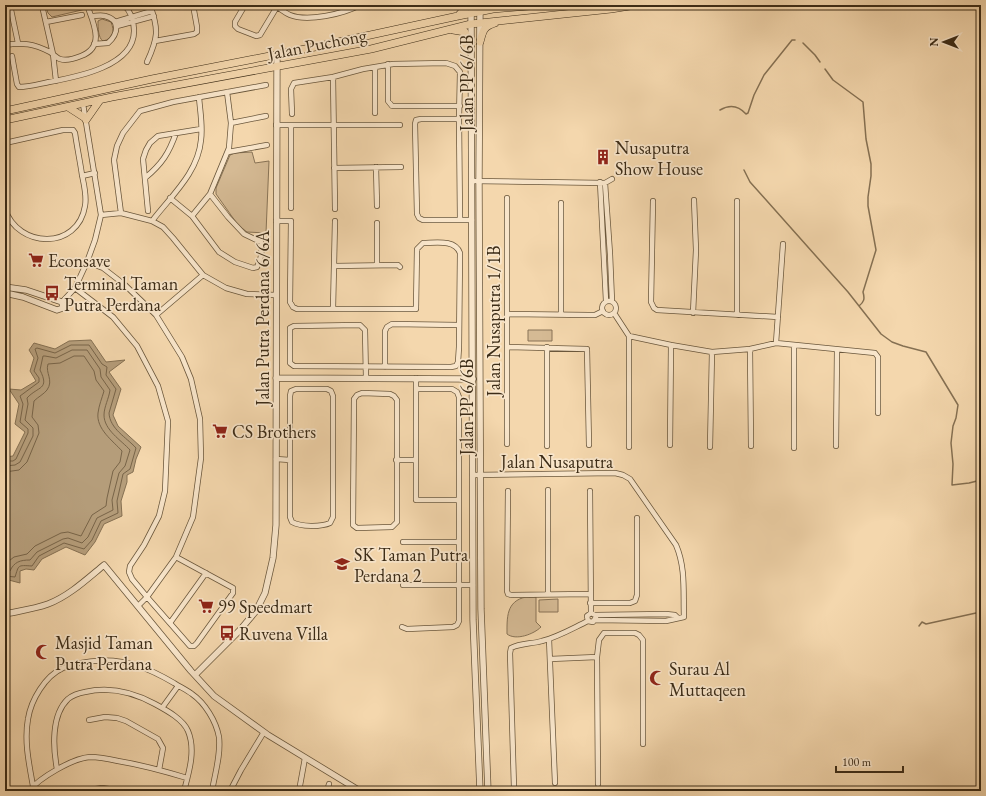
<svg xmlns="http://www.w3.org/2000/svg" width="986" height="796" viewBox="0 0 986 796" font-family="'EB Garamond',serif">
	<rect width="100%" height="100%" fill="#f4d7ad"/>
	<filter id="stains"><feTurbulence type="fractalNoise" baseFrequency=".005" numOctaves="4"/><feColorMatrix values="0 0 0 0 .2 0 0 0 0 .09 0 0 0 0 .02 0 0 0 .5 -.17"/></filter>
	<radialGradient id="worn" r=".72"><stop offset=".6" stop-color="#630" stop-opacity="0"/><stop offset="1" stop-color="#630" stop-opacity=".3"/></radialGradient>
	<path fill="#d5ba94" stroke="#887356" d="M39 5H84L86 9 52 17 48 13 46 7 40 8Z
		M102 19 111 22C115 31 113 39 103 41 98 38 98 27 98 21Z
		M252 152 255 163 269 161 266 233 247 232 238 225 216 194V188L230 155 235 153Z
		M528 330H552V341H528Z
		M526 597H536V622L541 627C534 634 516 641 507 634 507 618 506 601 526 597Z
		M558 599V612H539V600Z"/>
	<path fill="#b59d7a" stroke="#857052" d="M91 340 106 362 125 360 109 372 121 389 113 415 118 426 141 447 136 459 133 472 127 475V482L121 501 122 516 104 524 95 542 85 555 66 547 42 559 34 570 26 569 20 571V583L5 579V457L13 456 25 432 15 424 19 404 9 389 21 390 36 381 30 371 34 358 29 350 34 343 55 349 69 341Z"/>
	<g fill="none" stroke-linecap="round" stroke-linejoin="round">
		<path stroke="#786448" stroke-width="1" d="M5 461H13L16 459 28 433V429L20 422 23 404 20 396 39 382V378L34 371 38 358 35 349 37 348 55 353 71 345H89L102 364 107 367 106 375 116 389 109 413C110 429 126 437 136 448L130 469 123 474 117 501 118 513 101 521 92 540 84 549 64 543 39 556 32 566C17 565 19 565 15 577L5 576
			M5 466 15 465 20 462 33 436V428L25 420 28 404 27 398C38 386 50 390 40 370L43 356H45L56 358 72 350H87L100 369 101 377 110 390C109 398 104 407 104 415 104 430 121 440 130 450L125 466 119 473 112 500 113 510 97 518 88 537 82 543 68 538 63 539 37 552 30 560C20 560 14 562 10 571H5
			M5 472 19 470 27 462 39 433 38 425 32 417 34 401C38 397 44 394 47 390 54 380 45 373 48 364L60 363 74 356H84L94 371 96 380 104 391C102 398 99 405 98 413 96 429 113 441 122 451L120 462 113 471 107 498 106 506 92 515 81 536 68 532 61 533 35 546 27 554 14 557 5 564"/>
		<path stroke="#857052" stroke-width="1.5" d="M803 43 815 55 820 62
			M825 69 833 80 863 102 866 139 871 164V176L868 197V206L876 250 863 292C865 299 864 302 859 306
			M720 110C730 104 738 105 746 114L748 113 754 95 764 75 792 40H795
			M744 170 750 182 848 292 881 334 892 342 903 346 926 352 958 405 956 418 953 426 951 443 953 464 952 485 969 483 981 480
			M919 626 922 622 926 624 976 613 981 608"/>
		<g stroke="#6a573c" stroke-width="6">
			<path id="minor" d="M10 5 18 43
				M245 5 235 22V26L238 29 256 36 260 35 278 5
				M411 5 414 6 418 5
				M277 7C281 9 285 13 290 15 308 22 343 14 360 5
				M43 10 53 54 56 81
				M92 16C96 16 101 15 105 16 121 20 118 34 108 43L94 44
				M46 22 82 15
				M115 22 152 11
				M117 26 154 16
				M155 41 194 34 197 32V27L193 5
				M5 45C23 42 34 44 50 52 53 54 57 58 60 59 66 61 76 58 81 56 106 47 93 22 87 5
				M12 56 17 84 19 87C29 87 39 84 49 82 77 77 135 66 134 30 134 20 131 12 124 5
				M147 62C158 38 159 30 150 5
				M388 64V101L392 106H460
				M375 67V113
				M333 77 335 209
				M292 114 291 89 294 83 333 77 363 69 393 64 446 63 455 66 460 72 459 119
				M231 123 266 116
				M276 125H400
				M5 143 63 130H73L75 133C77 147 80 161 82 175 84 185 87 196 85 206 78 250 18 249 5 209
				M228 152 267 145
				M376 167 377 206
				M334 168 401 167
				M82 176 95 173
				M145 178C162 164 169 153 176 133
				M472 181 605 183 612 179
				M600 182 606 301
				M605 183 610 254 612 301
				M170 198 192 216 219 252 235 262 253 268 257 267C262 258 262 251 261 242L244 234 228 217 210 194
				M507 198V444
				M653 201 651 302 654 308 657 310 778 317
				M561 203V314
				M291 208V125
				M148 211 143 159 146 150 150 143 158 136 201 129
				M121 213 114 160 117 146 123 133 140 111 173 102 266 85
				M101 215 121 213 152 221 163 227 173 238 203 275 226 288 247 294 276 295
				M192 216 210 194 229 148 231 123 227 92
				M460 220 459 119H421L416 120 415 124 417 214 419 218 423 220H472
				M152 221C171 196 198 173 201 140 203 126 200 111 199 97
				M276 221H291L290 302 293 307 297 309H416L417 249 423 243C435 243 455 239 460 253L459 347 458 362 456 366 451 367 294 366 290 363V328L294 326 360 325 365 330 366 378
				M377 223V265
				M87 262 103 268 125 285 156 315 182 357 191 379 200 419 201 458 193 517 176 557 147 597 138 606
				M334 266 398 265 400 267
				M75 288 113 317 137 346 158 386 168 421 165 491 159 516 144 545 130 566 129 572 132 579 147 597 190 646H194L197 643 233 593V588L176 557
				M602 308a7 7 0 1 1 14 0a7 7 0 1 1-14 0Z
				M62 302 75 288 87 262 95 240 101 215 83 104
				M333 309 335 221
				M614 313 629 336 671 345 712 352 750 349 776 343 875 353 878 357V413
				M693 313 696 250 694 200
				M507 314 589 315H595L603 311
				M156 315 203 275
				M737 315V201
				M629 336V447
				M776 343 783 244
				M794 346V448
				M508 347 587 349 589 445
				M547 347V446
				M750 349 751 446
				M385 367V331L387 327 392 324 459 325
				M416 378V500H459
				M296 389H327L331 391 333 396V517L330 523C321 527 301 527 292 522L290 517V396L291 391Z
				M362 393 390 394 394 396 397 400V522L392 527 357 528 353 525 354 399 357 395Z
				M670 445 671 345
				M836 446 837 350
				M710 447 712 352
				M276 459 290 460
				M396 460H416
				M473 475 615 473 623 475 630 479 676 545C686 568 683 593 684 617L666 621 595 620
				M508 491 507 591 508 594 511 595 590 594
				M590 491 591 613
				M403 542H459
				M403 585H473
				M548 594V490
				M590 603H630L635 601 637 595V518
				M595 615 666 614 675 615 678 618
				M170 623 206 573
				M402 627 407 629 453 627 457 625 459 621V397L457 392 452 389H416
				M549 639 555 783
				M550 659 597 657
				M162 708 178 686
				M89 720 105 717 117 718 126 721 158 739 163 748 159 770
				M57 769C53 748 51 715 68 699 73 695 79 693 85 692 110 686 133 692 155 704 166 710 183 719 188 731 196 750 189 772 184 791
				M598 784 597 657 599 640 604 633H635L639 635 643 640V744
				M33 786C29 764 24 741 28 719 31 700 45 676 63 668 86 659 115 658 138 666 151 670 162 676 174 683 180 687 187 690 192 694 205 703 216 721 219 737 221 755 215 773 212 791
				M514 788 510 653 511 648C521 643 532 644 542 641 558 637 573 628 588 621L593 622 596 617 595 615 591 613 587 616 588 621
				M29 791C39 778 73 758 90 757 99 757 109 759 118 761 142 765 164 771 187 778
				M83 791 102 788 123 791
				M230 791 241 770 264 732
				M299 791 305 758
				M327 791 329 784"/>
		</g>
		<g stroke="#6a573c" stroke-width="7">
			<path id="tertiary" d="M471 5 473 620 480 791
				M480 5 479 180 481 609 488 791
				M5 287 26 290 62 302 63 308 57 310 23 297 5 293
				M276 378 473 379
				M5 614C19 611 34 609 48 604 69 596 87 579 104 565L191 671 214 696 268 735 360 791
				M195 675 240 630 256 611 265 593 273 558 276 525 277 54"/>
		</g>
		<g stroke="#3c2c17" stroke-width="8">
			<path id="primary" d="M458 16 468 5
				M453 30 465 32 471 44
				M480 42C483 31 483 27 495 23
				M68 107 85 118
				M5 111 152 79 315 47 458 16 493 9 541 5
				M5 120 112 97 371 49 471 24 611 9 636 5
				M86 120 100 100"/>
		</g>
		<use href="#minor" stroke="#f8e5ca" stroke-width="4.5"/>
		<use href="#tertiary" stroke="#f8e5ca" stroke-width="5.5"/>
		<use href="#primary" stroke="#f4d7ad" stroke-width="7"/>
	</g>
	<defs>
		<g id="building-bare" transform="scale(1.2)"><path d="M-4-6H4V6H1V3H-1V6H-4ZM-2.5-4.3h1.7v1.8h-1.7ZM.8-4.3h1.7v1.8H.8ZM-2.5-1h1.7V.8h-1.7ZM.8-1h1.7V.8H.8Z" fill="#8f2418" stroke="#f8e5ca" stroke-width="2.5" paint-order="stroke"/></g>
		<g id="supermarket-bare" transform="scale(1.2)"><path d="M-6-5.5h2.5l.6 2H6L4.5 2H-2.5L-4.4-4H-6ZM-1.5 3.2a1.3 1.3 0 1 0 .1 0ZM3 3.2a1.3 1.3 0 1 0 .1 0Z" fill="#8f2418" stroke="#f8e5ca" stroke-width="2.5" paint-order="stroke"/></g>
		<g id="bus-bare" transform="scale(1.2)"><path d="M-5-6H5V4H4V6H2V4H-2V6H-4V4H-5ZM-3.5-4V0h7V-4ZM-3.5 1.2v1.5H-2V1.2ZM2 1.2v1.5H3.5V1.2Z" fill="#8f2418" stroke="#f8e5ca" stroke-width="2.5" paint-order="stroke"/></g>
		<g id="school-bare" transform="scale(1.2)"><path d="M0-5L7-2L0 1L-7-2ZM-4 1L0 2.5L4 1V4Q0 6-4 4Z" fill="#8f2418" stroke="#f8e5ca" stroke-width="2.5" paint-order="stroke"/></g>
		<g id="mosque-bare" transform="scale(1.2)"><path d="M3.5-4.9A6 6 0 1 0 3.5 4.9A5 5 0 1 1 3.5-4.9Z" fill="#8f2418" stroke="#f8e5ca" stroke-width="2.5" paint-order="stroke"/></g>
	</defs>
	<g fill-rule="evenodd">
		<use href="#building-bare" x="603" y="157"/>
		<use href="#supermarket-bare" x="36" y="260"/>
		<use href="#bus-bare" x="52" y="293"/>
		<use href="#supermarket-bare" x="220" y="431"/>
		<use href="#school-bare" x="342" y="564"/>
		<use href="#supermarket-bare" x="206" y="606"/>
		<use href="#bus-bare" x="227" y="633"/>
		<use href="#mosque-bare" x="43" y="652"/>
		<use href="#mosque-bare" x="657" y="678"/>
	</g>
	<g text-anchor="middle" dominant-baseline="central" stroke-width="3.5" stroke-linejoin="round" paint-order="stroke">
		<g font-size="18" fill="#3c2c17" stroke="#f8e5ca">
			<text transform="translate(317 44) rotate(-11)">Jalan Puchong</text>
			<text transform="translate(466 83) rotate(-90)">Jalan PP 6/6B</text>
			<text transform="translate(262 318) rotate(-90)">Jalan Putra Perdana 6/6A</text>
			<text transform="translate(493 321) rotate(-90)">Jalan Nusaputra 1/1B</text>
			<text transform="translate(466 407) rotate(-90)">Jalan PP 6/6B</text>
			<text x="557" y="461">Jalan Nusaputra</text>
		</g>
		<g font-size="18" fill="#3c2c17" stroke="#f8e5ca" text-anchor="start">
			<text x="615" y="147">Nusaputra<tspan x="615" dy="21">Show House</tspan></text>
			<text x="48" y="260">Econsave</text>
			<text x="64" y="283">Terminal Taman<tspan x="64" dy="21">Putra Perdana</tspan></text>
			<text x="232" y="431">CS Brothers</text>
			<text x="354" y="554">SK Taman Putra<tspan x="354" dy="21">Perdana 2</tspan></text>
			<text x="218" y="606">99 Speedmart</text>
			<text x="239" y="633">Ruvena Villa</text>
			<text x="55" y="642">Masjid Taman<tspan x="55" dy="21">Putra Perdana</tspan></text>
			<text x="669" y="668">Surau Al<tspan x="669" dy="21">Muttaqeen</tspan></text>
		</g>
	</g>
	<rect width="986" height="796" fill="none" stroke="#f4d7ad" stroke-width="20"/>
	<rect x="6" y="6" width="974" height="784" fill="none" stroke="#3c2c17" stroke-width="2"/>
	<rect x="10" y="10" width="966" height="776" fill="none" stroke="#3c2c17"/>
	<g transform="translate(944 42) rotate(270)" stroke="#f8e5ca" stroke-width="3" paint-order="stroke">
	<path d="M0-3L7 15L0 10L-7 15Z" fill="#3c2c17"/>
	<text y="-6" font-size="11" font-weight="bold" text-anchor="middle" fill="#3c2c17">N</text>
	</g>
	<path d="M836 766v6h67v-6" fill="none" stroke="#3c2c17" stroke-width="2"/>
	<text x="842" y="766" font-size="12" fill="#3c2c17" stroke="#f8e5ca" stroke-width="3" paint-order="stroke">100 m</text>
	<rect width="100%" height="100%" filter="url(#stains)"/>
	<rect width="100%" height="100%" fill="url(#worn)"/>
</svg>
